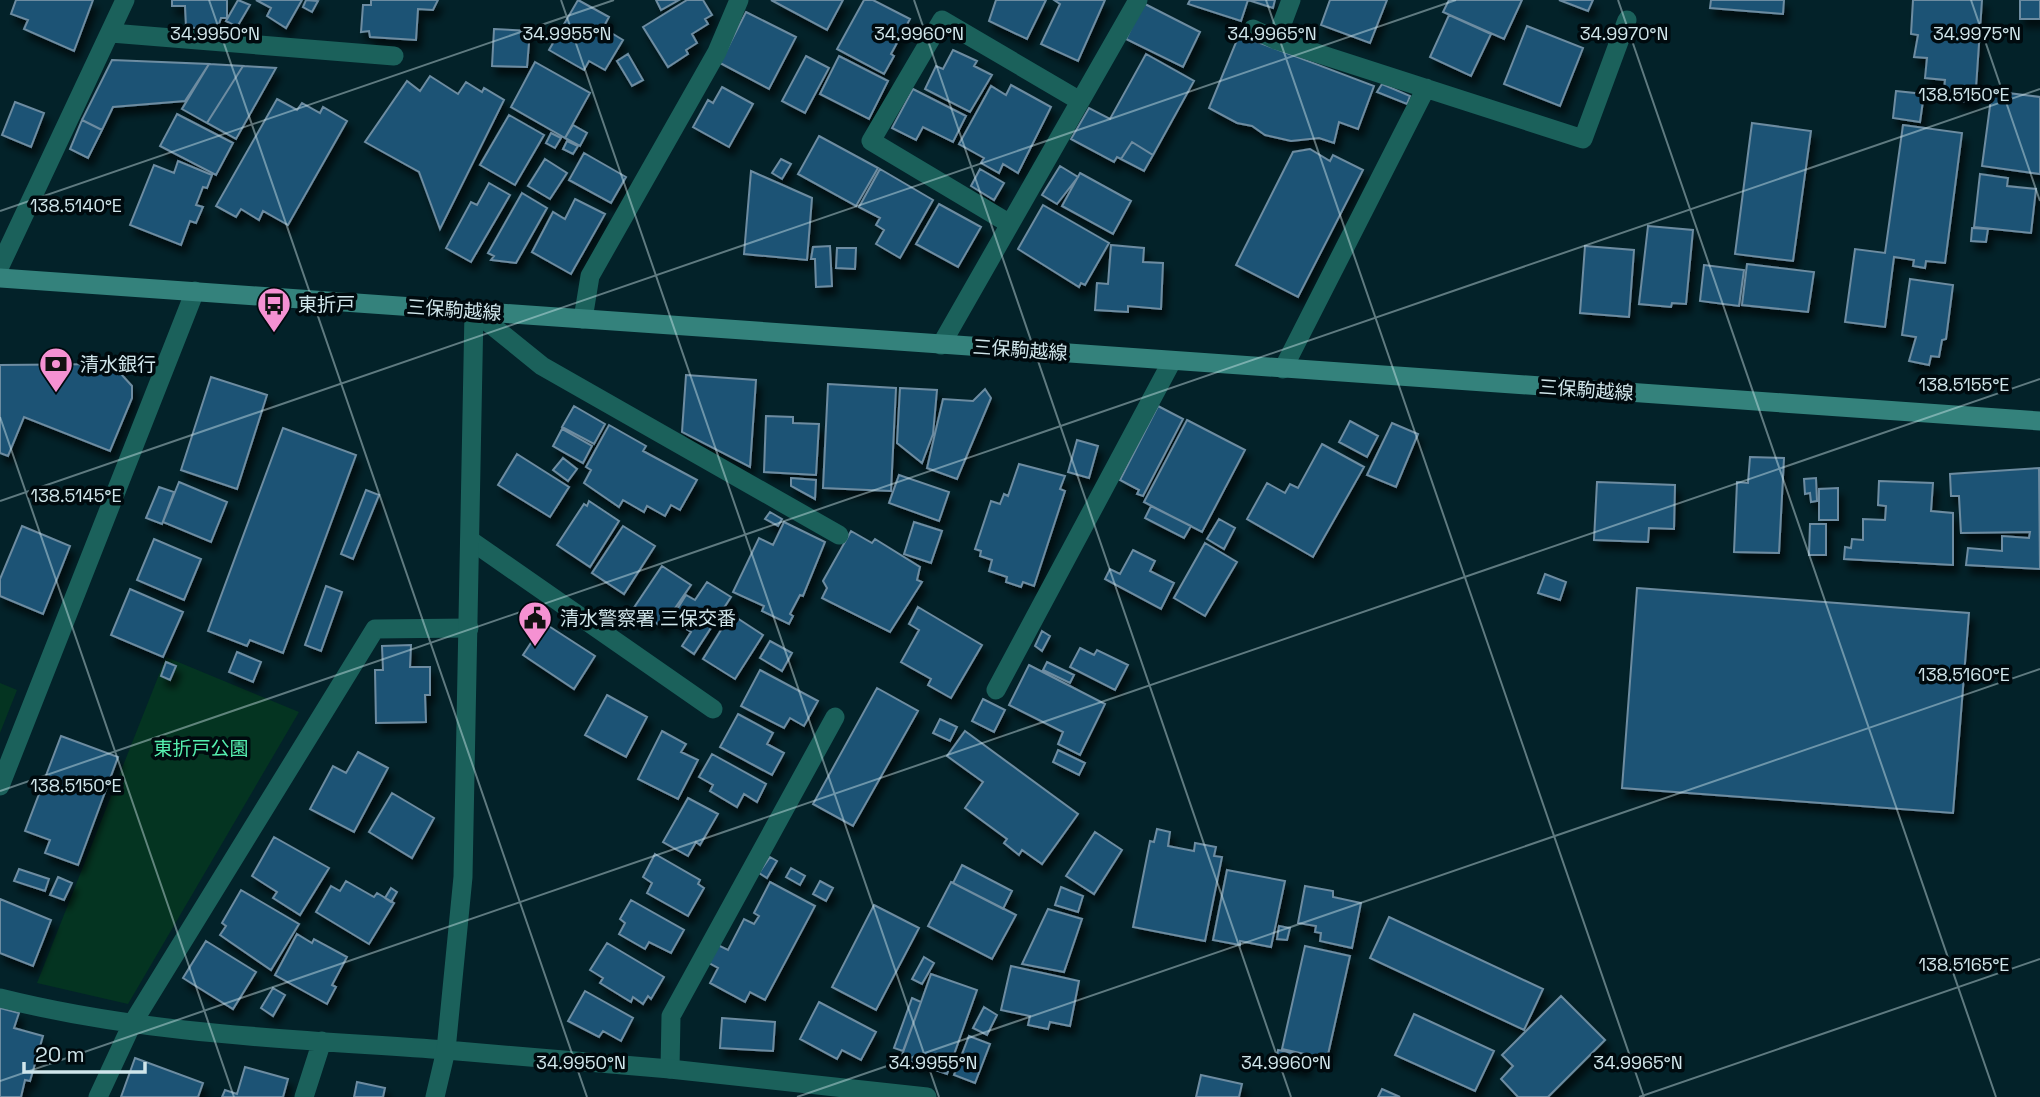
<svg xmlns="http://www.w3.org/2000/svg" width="2040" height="1097" viewBox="0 0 2040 1097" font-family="'Space Grotesk','Noto Sans JP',sans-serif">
	<defs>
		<filter id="shadow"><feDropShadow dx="4.5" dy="8" stdDeviation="3.5" flood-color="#0009"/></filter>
	</defs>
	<rect width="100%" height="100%" fill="#032229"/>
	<path fill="#043421" d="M166 657 299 712 128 1004 37 983Z
		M0 683 17 690 0 733Z"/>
	<path fill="#1e5374" stroke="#6d8ca1" stroke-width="2" filter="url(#shadow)" d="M16 0H93L74 51 24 29 28 20 11 14Z
		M172 0H227V18H221L217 30 186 27 185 6H172Z
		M238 0 250 5 237 27 226 21Z
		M256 0H302L286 28 267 16 271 8Z
		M306 0 318 1 312 12 303 7Z
		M371 0H438L433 10 418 9 416 40 370 37 369 31 361 32 363 5H371Z
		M578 0 609 17 603 28 623 40 605 70 589 61 584 70 549 50Z
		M656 0H679L661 10Z
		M687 0H703L712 15 705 19 708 24 692 34 697 43 686 50 688 54 668 67 643 27Z
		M771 0H843L827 30Z
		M864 0H873L910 19 891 54 894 56 884 74 837 49Z
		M996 0H1046L1027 39 989 21Z
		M1054 0H1105L1078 61 1041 44 1060 4Z
		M1190 0H1248L1241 21 1188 4Z
		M1248 0H1275L1273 8Z
		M1330 0H1387L1370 43 1321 25Z
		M1449 0H1522L1504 39 1443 12Z
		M1559 0H1593L1588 11Z
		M1711 0H1784L1783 14 1710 8Z
		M1913 0H1982L1975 102 1956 101V92L1944 90 1945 80 1925 78 1927 58 1914 57 1918 35 1911 34Z
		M2020 0H2040V19H2020Z
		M1143 3 1200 32 1183 67 1126 39Z
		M746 12 796 37 769 89 720 63Z
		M1449 15 1491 34 1471 76 1430 57Z
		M1527 26 1583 48 1560 106 1504 84Z
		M494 29 530 31 527 67 492 66Z
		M1239 35 1374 86 1358 129 1339 122 1334 143 1319 138 1291 141 1265 135 1252 126 1237 123 1209 108Z
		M953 50 977 61 974 66 992 75 970 112 925 89 936 66 943 69Z
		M628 54 643 80 632 86 617 61Z
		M1146 54 1194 81 1153 155 1132 142 1121 159 1117 157 1114 162 1071 139 1089 108 1110 119Z
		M806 56 829 68 805 113 782 101Z
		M839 56 888 81 869 119 820 94Z
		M112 60 209 64 185 101 113 107 102 130 82 120Z
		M535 62 590 93 565 138 511 107Z
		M209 64 243 66 207 123 182 109Z
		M243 66 276 68 236 139 207 123Z
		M430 76 458 94 466 82 482 92 484 88 504 100 440 229 419 172 365 142 407 81 420 91Z
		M1382 84 1410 96 1407 104 1377 92Z
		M1011 85 1051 107 1018 173 1003 164 999 173 981 163 984 158 959 144 991 86 1006 95Z
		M722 87 753 104 729 147 693 127 708 100 713 103Z
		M913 89 966 116 953 142 923 127 916 140 892 128Z
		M1896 91 1924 94 1920 122 1893 118Z
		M1992 91 2040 97V174L1982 166Z
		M277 99 297 110 302 103 320 113 323 107 347 121 288 225 263 211 259 220 241 209 236 217 216 206Z
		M15 102 44 113 31 147 2 135Z
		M177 114 233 143 216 175 160 146Z
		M509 115 544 135 515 185 480 165Z
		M82 120 102 130 88 158 70 149Z
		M1752 123 1811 131 1793 261 1735 254Z
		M573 125 587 133 580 146 565 138Z
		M1903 125 1962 133 1945 263 1926 261 1925 268 1913 266 1914 260 1894 257 1885 327 1845 322 1855 249 1885 253Z
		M551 133 561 138 555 148 546 143Z
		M819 136 878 168 856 206 798 174Z
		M567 141 578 146 573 154 563 149Z
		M1132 142 1153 155 1144 171 1121 159Z
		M1310 149 1330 161 1333 155 1363 170 1298 297 1236 265 1293 152Z
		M584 153 626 177 611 203 569 180Z
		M545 159 567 173 550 199 528 186Z
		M781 159 791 164 782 179 772 173Z
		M178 161 212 175 207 188 203 187 196 205 203 207 196 223 190 221 181 245 130 225 154 165 174 173Z
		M1060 166 1078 177 1057 204 1042 195Z
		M880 169 933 200 900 258 876 244 884 230 876 225 880 218 859 207Z
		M980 169 1004 183 994 200 971 186Z
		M751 171 812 198 807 260 744 254Z
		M1080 173 1131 201 1113 234 1062 206Z
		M1980 174 2008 178 2007 186 2036 189 2031 233 1974 227Z
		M489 183 510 195 471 262 446 248 471 202 477 205Z
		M522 193 547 208 516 263 491 260 494 256 488 253Z
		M575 199 605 214 571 274 532 252 553 212 565 219Z
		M939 204 981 227 958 267 916 244Z
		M1043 205 1109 243 1085 285 1081 283 1079 287 1018 249Z
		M1648 226 1693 230 1686 304 1672 303 1671 307 1639 304Z
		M1972 228 1988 229 1986 242 1971 241Z
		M1111 245 1144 248 1143 262 1163 263 1161 309 1128 306V312L1095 310 1097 283 1108 284Z
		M830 246 832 286 816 287 815 259H811L813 247Z
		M1585 246 1634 250 1629 317 1580 313Z
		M837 248H856L855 269 836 268Z
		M1747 264 1814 272 1808 312 1742 305Z
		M1704 265 1744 270 1739 306 1700 301Z
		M1910 279 1953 285 1946 339 1942 340 1939 357 1931 356 1929 365 1909 361 1916 337 1902 335Z
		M112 364 132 386V398L110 451 24 417 8 456 0 453V365Z
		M686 375 756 380 750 467 682 432Z
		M211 377 267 395 237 489 181 470Z
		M828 384 896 388 891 491 823 488Z
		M900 388 937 390 933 434 922 463 897 443Z
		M985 389 991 398 957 479 927 468 943 399 973 401Z
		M574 406 605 424 594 444 562 427Z
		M1158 406 1183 419 1143 496 1137 494 1139 490 1120 480Z
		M766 416 793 417V423L819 424 816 475 764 472Z
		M1187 420 1245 450 1202 532 1144 502Z
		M1350 421 1378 436 1367 457 1339 442Z
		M1392 423 1418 434 1396 487 1367 475Z
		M609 425 646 446 643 451 697 480 680 510 671 505 665 516 647 506 644 512 623 500 619 507 584 483 591 470 586 467Z
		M283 428 356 455 283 653 250 640 247 646 208 631Z
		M562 429 592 446 583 463 553 446Z
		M1077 440 1098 446 1089 478 1068 472Z
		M1322 444 1364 467 1313 557 1247 519 1267 483 1285 493 1290 484 1298 488Z
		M517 454 569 487 550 517 498 485Z
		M1750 457 1784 458 1779 553 1734 552 1737 482 1748 483Z
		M563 458 577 469 568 481 553 470Z
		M1019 464 1065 476 1060 489 1065 491 1034 586 1023 582 1021 587 1006 582 1007 577 989 571 992 560 980 556 981 551 975 549 991 501 1000 504 1004 494 1008 496Z
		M2039 468 2040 569 1966 565 1968 548 2002 551V536L2029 538 2030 532 1961 533 1959 496H1951L1950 474Z
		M899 475 949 492 939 521 889 503Z
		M791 478 816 480 815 499 791 486Z
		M1816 478 1817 501 1811 502 1810 493 1805 494 1804 479Z
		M1879 481 1933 483 1931 511 1953 513V565L1844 559 1845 547 1851 548 1852 539 1863 540V519L1885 520 1886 506 1878 505Z
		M179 482 227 502 211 542 163 522Z
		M1597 482 1675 485 1674 529 1649 528 1648 542 1594 540Z
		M159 487 174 492 162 524 146 518Z
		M1838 488V520H1819V489Z
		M366 490 379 495 353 559 341 554Z
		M589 501 619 521 590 567 557 545 584 504 587 506Z
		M1151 506 1191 526 1184 538 1145 518Z
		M770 512 782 519 778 526 765 519Z
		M1219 519 1235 528 1224 549 1207 539Z
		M784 522 825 542 803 596 800 595 790 614 793 616 789 624 762 611 764 606 733 592 759 538 773 545Z
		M914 522 942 531 931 563 904 554Z
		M1810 524H1826V555H1809Z
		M22 526 70 546 43 614 0 596V579Z
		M623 526 655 546 624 594 592 573Z
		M851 531 872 543 875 539 920 567 917 580 922 582 890 632 822 598 827 588 823 581Z
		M154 539 201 559 184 600 137 580Z
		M1205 543 1237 562 1205 616 1174 598Z
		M1133 550 1155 561 1150 571 1174 583 1161 609 1105 579 1110 569 1120 574Z
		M662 566 691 585 662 627 649 618 644 625 629 615Z
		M1545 574 1566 582 1560 600 1538 593Z
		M707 582 731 597 694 654 682 646 691 632 671 619 686 595 695 600Z
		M326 586 342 592 321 651 305 645Z
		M1637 588 1969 613 1953 813 1622 788Z
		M130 589 183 612 163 657 111 635Z
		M918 607 982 645 951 698 928 685 931 679 901 662 919 630 909 624Z
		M731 614 763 635 735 679 703 659Z
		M544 623 595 656 574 689 523 655Z
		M1042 631 1050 636 1042 651 1035 646Z
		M770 641 792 653 782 671 760 658Z
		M411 645 410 667H430V695H425L426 722 376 723 375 670H383L382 646Z
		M1080 648 1094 655 1097 650 1128 665 1115 690 1070 667Z
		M237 652 261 662 253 682 229 672Z
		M166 662 176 666 170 680 161 676Z
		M1047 662 1074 675 1070 683 1043 670Z
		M1029 665 1105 704 1080 755 1058 744 1063 732 1009 705Z
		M760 670 818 701 804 726 790 718 784 728 741 706Z
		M877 688 918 711 853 826 813 804Z
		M607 695 647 717 626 757 585 735Z
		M983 699 1005 710 994 732 972 721Z
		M738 714 773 733 767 744 784 753 772 775 720 747Z
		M940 719 957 727 950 741 933 733Z
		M662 731 686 744 681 752 698 760 678 799 638 779Z
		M965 731 1078 814 1042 864 1022 850 1019 855 1004 843 1007 839 965 808 983 782 947 756Z
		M61 736 118 757 78 865 45 853 50 840 25 831Z
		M1058 750 1085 763 1079 775 1053 762Z
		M358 752 388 768 354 832 310 809 333 766 346 773Z
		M712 754 766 784 757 802 744 794 737 807 710 791 713 785 699 777Z
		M392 793 434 818 412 858 369 832Z
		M688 798 718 814 700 845 696 842 688 856 663 842Z
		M1157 829 1170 832 1168 846 1194 851 1195 843 1216 847 1214 856 1222 857 1205 941 1133 927 1150 841 1154 842Z
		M1095 832 1122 850 1094 894 1066 876Z
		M274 837 329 868 300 915 273 898 277 892 252 876Z
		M655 854 700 880 698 884 704 888 688 916 647 893 652 883 643 877Z
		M770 857 777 861 767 878 759 873Z
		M962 865 1012 891 1003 909 953 883Z
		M791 868 805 876 800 885 786 877Z
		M19 869 49 879 45 891 14 881Z
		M1227 870 1285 881 1271 947 1240 941V945L1213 940Z
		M58 877 72 883 64 900 50 895Z
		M346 881 374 897 377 893 394 903 369 944 316 912 331 886 340 891Z
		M820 881 833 888 826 901 813 894Z
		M770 882 815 906 765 1000 750 992 745 1002 710 983 718 968 709 963 718 945 728 950 744 919 754 924 759 916 754 913Z
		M951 882 1016 915 992 959 928 926Z
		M1305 886 1333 891V897L1361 903 1352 948 1320 941 1321 933 1315 932 1316 926 1298 923Z
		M1061 887 1083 896 1078 912 1055 905Z
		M391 888 397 892 391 902 385 898Z
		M241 890 299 924 271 970 220 935 226 926 222 923Z
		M0 899 51 920 33 966 0 953Z
		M631 900 684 930 671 953 649 942 645 949 619 934 625 923 620 919Z
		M874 905 919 928 876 1010 832 987Z
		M1048 909 1082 919 1064 972 1022 964Z
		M1389 917 1543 989 1524 1030 1370 958Z
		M1279 926 1290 928 1287 940 1277 939Z
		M297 934 312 943 314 939 347 957 332 985 336 987 327 1004 275 975Z
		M206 941 256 972 233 1009 183 978Z
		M607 943 664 977 651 999 648 996 643 1004 633 997 631 1002 600 983 603 978 590 970Z
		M1305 946 1350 956 1327 1059 1282 1049Z
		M924 957 934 963 922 984 912 979Z
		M1011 966 1079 981 1070 1026 1050 1022 1048 1029 1028 1025 1030 1016 1001 1010Z
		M931 974 977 990 947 1074 901 1058Z
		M273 988 285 995 273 1016 261 1008Z
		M585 991 633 1018 621 1041 603 1031 599 1037 568 1021Z
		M1561 996 1605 1040 1548 1097H1518L1501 1079 1513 1066 1502 1055Z
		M912 998 921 1002 903 1051 894 1048Z
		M819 1002 876 1032 861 1060 842 1050 837 1059 800 1039Z
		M984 1007 997 1015 987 1035 973 1028Z
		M0 1008 19 1013 14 1028 43 1036 30 1081 25 1080 21 1097H0Z
		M1414 1014 1494 1051 1475 1091 1395 1055Z
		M722 1018 775 1022 773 1051 720 1048Z
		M969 1036 990 1044 975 1083 954 1075Z
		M1278 1050 1307 1056 1305 1068 1276 1062Z
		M135 1058 203 1083 198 1097H121Z
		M245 1067 288 1079 283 1097H222L225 1090 237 1094Z
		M1201 1075 1242 1084 1239 1097H1196Z
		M357 1082 385 1088 383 1097H354Z
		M1382 1089 1400 1097H1378Z"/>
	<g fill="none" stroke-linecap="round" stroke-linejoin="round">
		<path stroke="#1b615b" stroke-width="19" d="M1253 29 1276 40 1583 139 1627 20
			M111 33 394 56
			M1276 40 1291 0
			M1010 224 871 141 942 20 1080 101
			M0 266 125 0
			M474 311 542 366 839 535
			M583 319 590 276 717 52 739 0
			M941 345 1138 0
			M1283 369 1426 88
			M470 540 713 709
			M996 690 1172 361
			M0 786 195 291
			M0 998C148 1035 295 1039 446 1050
			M670 1069 671 1016 835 717
			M98 1097 132 1024 375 629 469 628
			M304 1097 322 1041"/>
		<path stroke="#1b615b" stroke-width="19" d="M446 1050 670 1069 927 1097
			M435 1097 446 1050 463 877 474 311"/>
		<path stroke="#34827c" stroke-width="19" d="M0 278 2040 421"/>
	</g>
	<path fill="none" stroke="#d0e6eb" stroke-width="2" stroke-opacity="0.45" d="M209 0 587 1097M561 0 939 1097M914 0 1291 1097M1266 0 1644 1097M1618 0 1996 1097M1971 0 2040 201M0 211 614 0M0 417 234 1097M0 501 1456 0M0 791 2040 89M0 1081 2040 379M797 1097 2040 669M1639 1097 2040 959"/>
	<defs>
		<g id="bus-pin" transform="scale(1.75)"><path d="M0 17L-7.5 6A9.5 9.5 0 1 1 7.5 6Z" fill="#f591d2" stroke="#000a0e"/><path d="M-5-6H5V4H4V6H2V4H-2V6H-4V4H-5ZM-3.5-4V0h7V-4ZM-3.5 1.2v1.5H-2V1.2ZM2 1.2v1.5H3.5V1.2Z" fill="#111"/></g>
		<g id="bank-pin" transform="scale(1.75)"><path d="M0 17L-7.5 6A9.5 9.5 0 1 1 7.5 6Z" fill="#f591d2" stroke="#000a0e"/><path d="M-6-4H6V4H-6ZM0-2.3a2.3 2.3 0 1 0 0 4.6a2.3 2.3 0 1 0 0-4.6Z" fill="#111"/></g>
		<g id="civic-pin" transform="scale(1.75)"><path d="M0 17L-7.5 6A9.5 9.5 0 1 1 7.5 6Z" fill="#f591d2" stroke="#000a0e"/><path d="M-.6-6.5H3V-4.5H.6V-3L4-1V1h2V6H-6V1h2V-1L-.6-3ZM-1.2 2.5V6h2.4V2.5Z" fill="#111"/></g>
	</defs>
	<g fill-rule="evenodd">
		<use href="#bus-pin" x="274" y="304"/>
		<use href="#bank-pin" x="56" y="364"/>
		<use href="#civic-pin" x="535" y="618"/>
	</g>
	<g text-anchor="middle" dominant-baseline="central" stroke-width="7" stroke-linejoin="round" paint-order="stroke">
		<g font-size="19" fill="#d0e6eb" stroke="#000a0e" text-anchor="start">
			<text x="298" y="304">東折戸</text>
			<text x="80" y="364">清水銀行</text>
			<text x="560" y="618">清水警察署 三保交番</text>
		</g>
		<g font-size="19" fill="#d0e6eb" stroke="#000a0e">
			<text transform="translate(454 310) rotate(4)">三保駒越線</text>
			<text transform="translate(1020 350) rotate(4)">三保駒越線</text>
			<text transform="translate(1586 390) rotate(4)">三保駒越線</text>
		</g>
		<g font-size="19" fill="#55efaf" stroke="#000a0e">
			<text x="201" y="748">東折戸公園</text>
		</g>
	</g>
	<g font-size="18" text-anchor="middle" fill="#d0e6eb" stroke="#000a0e" stroke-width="7" stroke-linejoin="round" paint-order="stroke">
		<text x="567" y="40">34.9955°N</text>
		<text x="919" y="40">34.9960°N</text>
		<text x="1272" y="40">34.9965°N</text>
		<text x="1977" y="40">34.9975°N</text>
		<text x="215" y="40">34.9950°N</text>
		<text x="1624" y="40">34.9970°N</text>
		<text x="1964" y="101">138.5150°E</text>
		<text x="76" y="212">138.5140°E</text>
		<text x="1964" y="391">138.5155°E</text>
		<text x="76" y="502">138.5145°E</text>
		<text x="1964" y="681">138.5160°E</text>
		<text x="76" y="792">138.5150°E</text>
		<text x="1964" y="971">138.5165°E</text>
		<text x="581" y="1069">34.9950°N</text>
		<text x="933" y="1069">34.9955°N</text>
		<text x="1286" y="1069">34.9960°N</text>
		<text x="1638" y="1069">34.9965°N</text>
	</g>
	<path d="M24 1062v10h121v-10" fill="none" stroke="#d0e6eb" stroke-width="3.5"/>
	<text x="35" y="1062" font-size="21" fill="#d0e6eb" stroke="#000a0e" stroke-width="5" paint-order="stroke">20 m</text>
</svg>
